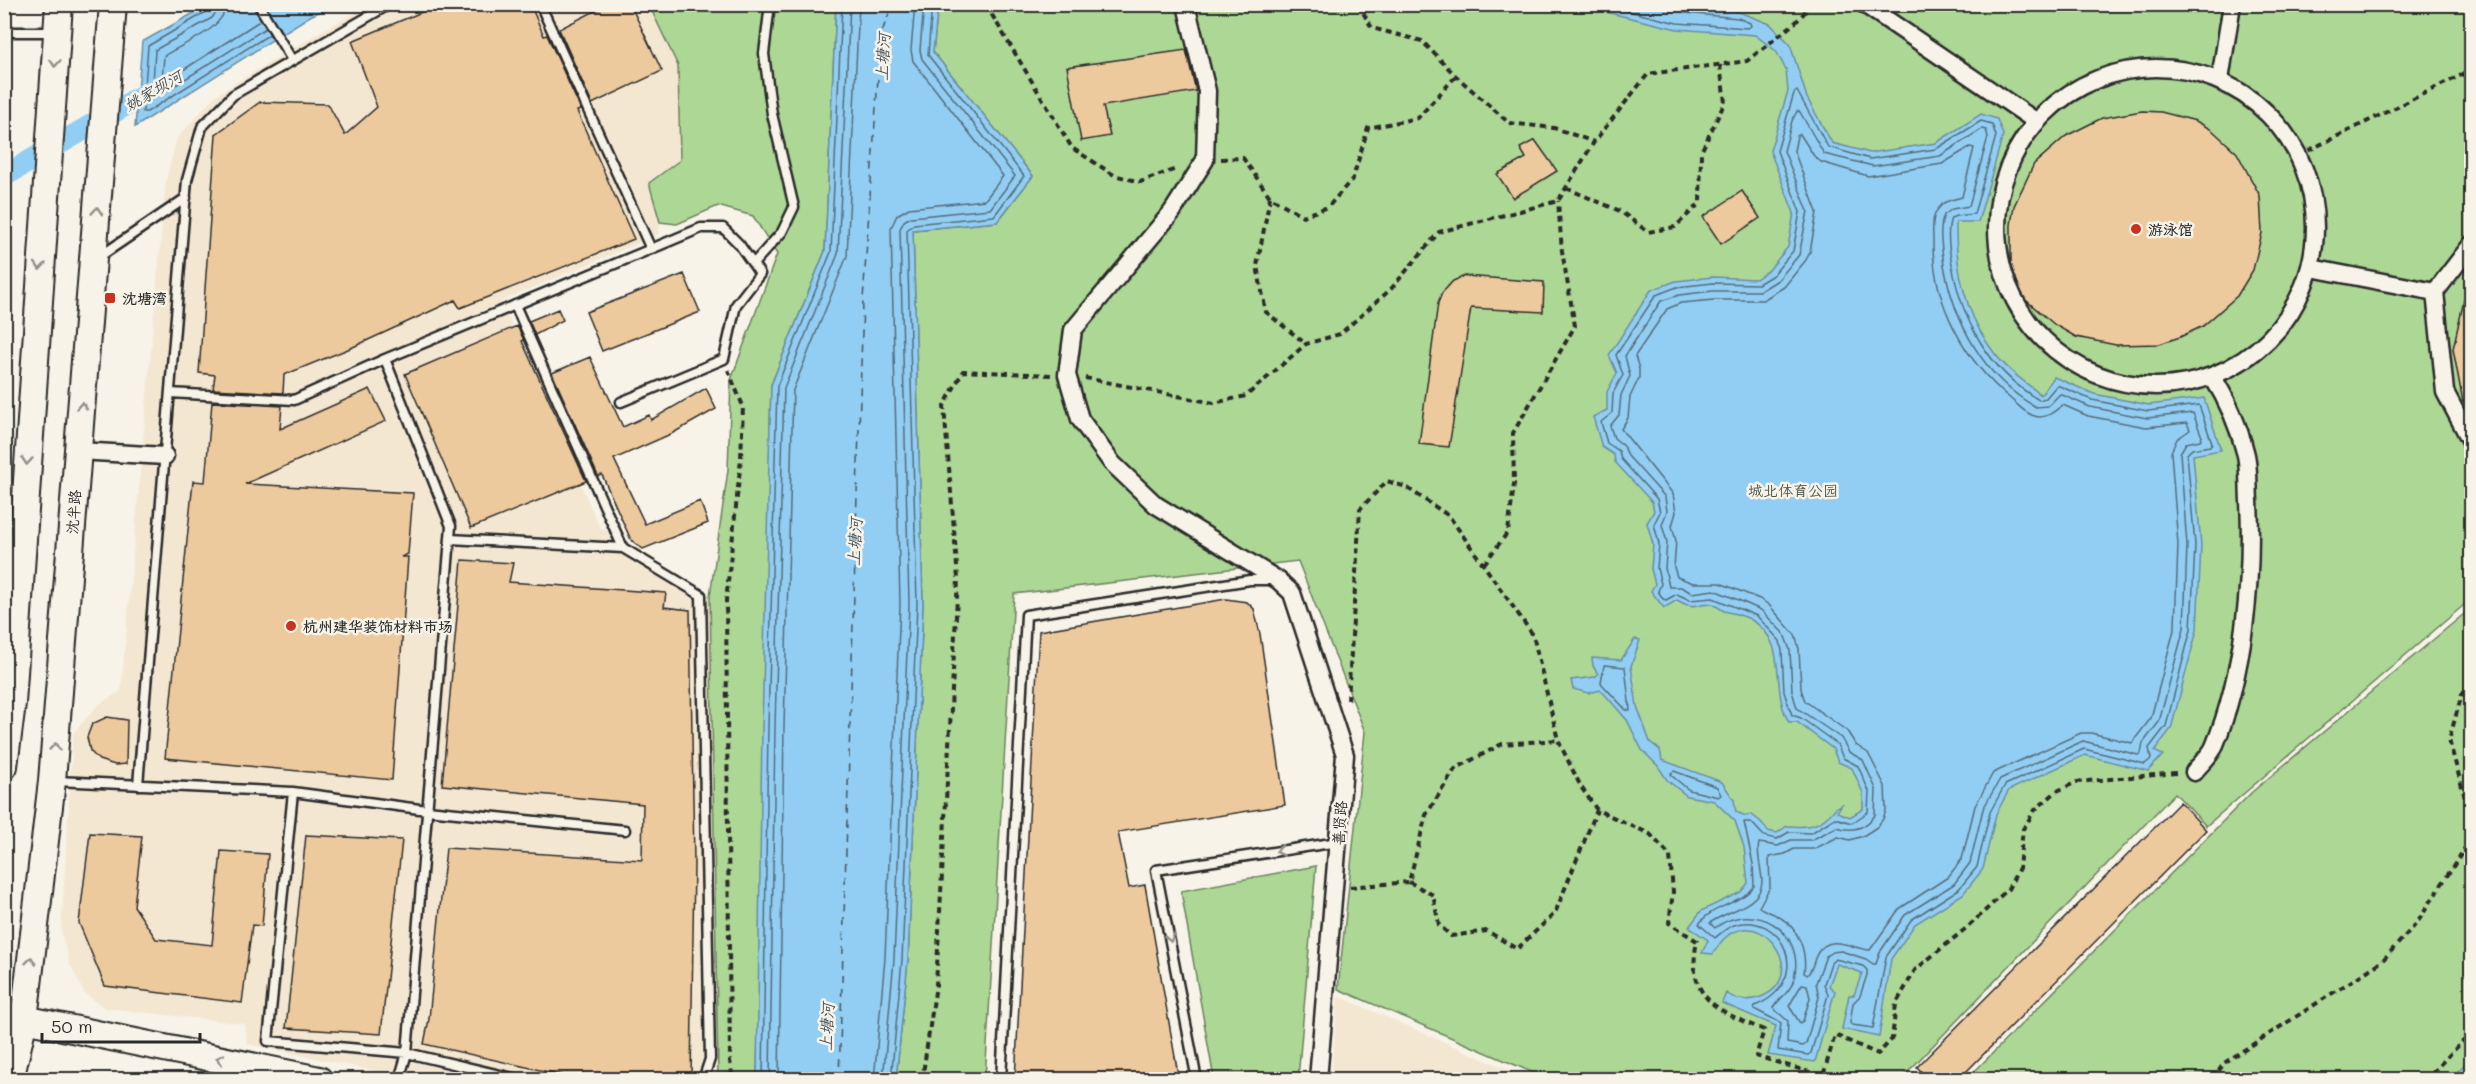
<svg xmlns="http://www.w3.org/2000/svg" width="2476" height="1084" viewBox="0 0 2476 1084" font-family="Mali,'LXGW WenKai TC',sans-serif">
	<rect width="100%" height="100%" fill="#f7f3e8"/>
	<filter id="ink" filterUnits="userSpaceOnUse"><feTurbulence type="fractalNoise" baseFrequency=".0167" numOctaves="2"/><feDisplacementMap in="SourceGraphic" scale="12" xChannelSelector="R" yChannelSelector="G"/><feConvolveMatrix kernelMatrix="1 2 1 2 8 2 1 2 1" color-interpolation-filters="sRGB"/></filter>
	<g filter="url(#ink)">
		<path fill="#f4e7d2" d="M372 5H649L678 66 680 160 649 183 660 222 658 235 501 301 599 526 710 596 718 1075 715 1080 414 1079 247 1044 245 1024 105 1008 84 993 69 962 61 931 73 733 99 704 121 691 166 179 177 138 216 95 328 27Z
			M1338 996 1530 1079H1331Z"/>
		<path fill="#add795" stroke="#6c8160" stroke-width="1.5" d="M649 5H836L825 251 771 385 757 1079H715L718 1075 710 596 728 470 731 380 777 254 753 216 718 206 677 224 660 222 649 183 680 160 678 66Z
			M938 5H2471V599L2206 826 2175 793 1901 1079H1548L1338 989 1365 732 1298 561 1014 594 985 1079 896 1080 908 960 923 604 913 230 997 222 1033 176 933 52Z
			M2471 608V1079L1966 1080 2252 792Z
			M1316 866 1298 1079H1214L1181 891Z"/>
		<path fill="#92cef3" stroke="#698da3" stroke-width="1.5" d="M208 5H335L310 16 135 127 142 42Z
			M836 5H938L933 52 1033 176 997 222 913 230 923 604 908 960 896 1079H757L762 727 771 385 825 251Z
			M1510 5H1672L1739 12 1770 24 1790 44 1807 98 1832 143 1870 153 1936 143 1981 114 1997 119 2003 135 1978 222H1956C1955 269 1966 316 1995 354 2007 370 2025 382 2041 395L2054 377 2094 394 2149 405 2204 398 2221 450 2193 455 2201 545 2197 630 2171 729 2154 751 2163 755 2148 771 2085 755 2009 790 1996 814 1983 869 1963 894 1915 924 1891 959 1879 1037 1842 1029 1849 995H1854L1862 973 1837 964 1829 986 1835 991 1815 1062 1768 1055 1776 1026 1722 1003 1726 993C1736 1001 1750 1001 1761 997 1817 975 1750 886 1713 954L1702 953 1708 940 1689 927 1701 911 1741 892 1748 883 1744 847 1735 821 1714 801 1687 796 1667 780 1658 766 1642 750 1627 720 1601 690 1588 693 1573 689 1571 680 1595 677 1598 674 1593 666 1592 658 1621 660 1635 639 1640 640 1631 666 1637 706 1650 742 1660 750 1662 760 1722 782 1734 800 1736 812 1746 816 1751 814 1761 822 1768 831 1777 833 1787 826C1802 827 1816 828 1828 816 1834 811 1834 807 1842 804L1837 812 1850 817 1863 809V793L1852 768 1838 762 1833 749 1797 722H1789C1769 688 1791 642 1750 619 1742 615 1733 613 1724 611 1720 609 1716 605 1712 604 1696 601 1698 612 1677 600L1664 608 1651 591 1655 584 1651 569 1653 544 1647 523 1654 511 1652 502 1615 462 1614 455 1602 447 1593 417 1607 410V392L1617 373 1609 355 1651 290 1676 281 1713 277 1756 279 1769 270 1788 247 1794 213 1770 151 1788 91 1786 70 1776 51 1755 35 1677 29 1593 9Z
			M2471 1058V1075L2468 1079H2450Z"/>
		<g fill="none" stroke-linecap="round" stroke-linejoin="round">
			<path stroke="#546c7b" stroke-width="1.5" d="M210 4 206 12 148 46 143 112H147L270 34
				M217 4 216 12 212 18 155 50 152 98H155L266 28
				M226 4C225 30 183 43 164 56L162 81H166L261 20
				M1599 4 1677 23 1748 28 1751 26 1750 23 1738 18 1684 13 1680 10 1679 4
				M1797 91 1828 147 1870 159 1936 149 1981 121 1992 124 1996 136 1974 214 1956 216 1951 218C1946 232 1949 250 1952 264 1961 319 1989 371 2039 400L2046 398 2057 385 2092 400 2148 411 2199 405 2212 443 2210 446 2192 449 2187 454 2195 545 2191 629 2166 726 2149 748 2151 759 2145 764 2084 749 2005 785 1990 812 1977 867 1959 889 1911 920 1886 957 1873 1028 1852 1025 1850 1023 1853 1003 1860 996 1867 975V970L1863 966 1835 959 1831 963 1824 984 1828 995 1811 1053 1808 1055 1778 1050 1781 1023 1754 1009 1755 1006C1816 981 1782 909 1734 925 1726 928 1721 933 1715 938L1699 924C1712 905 1740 905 1754 886L1753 864 1744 822H1751L1764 836 1777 839 1789 832 1811 833 1835 818 1852 823 1868 812 1869 791 1858 766 1843 758 1837 744 1801 718 1792 715 1784 692 1782 651 1780 641 1757 616 1713 598 1690 600 1677 594 1666 600 1663 599 1658 591 1661 584 1657 568 1659 544 1654 524 1660 512 1657 499 1621 459 1619 451 1607 443 1601 422 1612 413 1613 393 1623 375 1616 355 1656 295 1677 287 1713 283 1758 284 1773 275 1793 251 1800 212 1777 151 1794 93Z
				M1797 111 1800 112 1824 154 1873 166 1940 156 1982 129 1986 130 1988 137 1969 206 1952 209 1944 215C1938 229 1942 250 1944 265 1954 321 1983 378 2036 407L2048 406 2060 394 2090 407 2147 418 2193 413 2202 437 2200 440 2186 443 2180 453 2187 545 2184 628 2159 722 2143 743 2141 753 2138 755 2083 741 2000 779 1983 809 1970 863 1954 884 1905 915 1880 952 1876 964H1873L1866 959 1841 951 1832 952 1826 956 1816 983 1819 997 1806 1044 1803 1046 1787 1043 1788 1021 1773 1008C1779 998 1791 992 1794 979 1806 930 1754 899 1715 928L1710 923C1725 911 1761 906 1762 882 1762 869 1756 855 1759 843L1778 846 1791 840H1811L1837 827C1852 832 1865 829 1875 815L1876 789 1863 760 1849 752 1841 738 1797 708 1792 691 1790 650 1784 634 1761 610 1736 599 1714 590 1692 593 1681 587H1669L1665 568 1667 542 1662 525 1667 511 1665 497 1628 456 1624 446 1614 438 1610 426 1619 415 1621 395 1630 376 1625 356 1661 301 1679 295 1713 291H1760L1778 280 1799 255 1808 211 1784 151 1792 121Z
				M1800 134 1814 156 1821 162 1868 176 1942 164 1970 147 1974 148 1962 197C1953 200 1944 200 1938 209 1931 218 1933 230 1933 240 1932 303 1965 362 2012 400 2020 407 2028 416 2039 417 2050 417 2055 410 2063 405L2088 416 2146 427 2187 423 2190 430 2177 439 2171 452 2178 545 2175 626 2151 718 2132 743 2091 733H2081L1993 773 1975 806 1962 859 1948 877 1899 909 1870 950C1852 949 1830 932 1817 954 1813 961 1813 970 1807 975L1804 973C1807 952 1799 929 1781 918 1774 913 1765 911 1759 907L1770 887 1769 857 1785 854 1794 849H1814L1838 837 1850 840 1863 836 1877 827 1883 819 1886 810 1885 786 1868 753 1856 745 1847 731 1805 701 1801 689 1799 649 1795 635 1769 605 1762 600 1720 583H1693L1677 577 1674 567 1676 541 1672 526 1676 512 1673 494 1621 429 1628 418 1630 397 1639 378V369L1635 356 1667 309 1681 303 1714 300H1763L1784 287 1806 260 1810 252 1817 212 1794 151 1797 136Z
				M1604 665 1625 667 1630 710H1626L1601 683Z
				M1674 771 1717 787 1721 795 1718 797 1689 790 1672 776 1671 773Z
				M1802 984 1807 985 1810 998 1803 1021 1800 1023 1789 1006Z
				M763 1080 768 727 777 386 831 252 842 4
				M770 1080 775 727 784 388 838 254 850 4
				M779 1080 784 727 793 390 847 256 859 4
				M874 1080 885 958 900 604 891 228 897 215 909 208 985 200 1003 176 913 61 911 50 915 4
				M883 1080 894 959 909 604 900 229 904 221 911 217 990 209 1015 176 922 59 920 50 924 4
				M891 1080 902 960 917 604 907 230 914 224 994 216 1024 176 928 55 932 4"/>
			<path stroke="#92cef3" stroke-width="22" d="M4 176 162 84"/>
			<path stroke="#45545d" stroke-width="1.5" stroke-dasharray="8 6" stroke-linecap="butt" d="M839 1080 863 300 880 48 883 29 893 4"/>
		</g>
		<path fill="#edca9e" stroke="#2b2b2b" stroke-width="1.5" d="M441 4H530L544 36 547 35 581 110 577 111 634 239 460 308 455 300 353 347 284 375 283 393 213 389 215 375 199 373 216 134 260 102 328 104 345 135 377 107 352 41Z
			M609 4H630L662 71 592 104 559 29Z
			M1186 50 1196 91 1103 106 1110 136 1081 141 1067 67Z
			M2142 111 2161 112 2196 121 2212 130 2237 153 2260 196 2262 233 2253 270 2237 296 2203 326 2180 337 2159 344 2116 345 2076 337 2055 325 2021 296 2011 263V225L2014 206 2034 164 2066 136 2102 118Z
			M1535 140 1557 171 1513 198 1497 174 1526 158 1520 148Z
			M1742 191 1760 218 1721 244 1703 217Z
			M684 274 700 312 602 351 586 312Z
			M1465 276 1544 282 1543 312 1471 308 1449 447 1419 444 1438 303 1442 293 1453 281Z
			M2464 299 2472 300V401L2463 402 2453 349Z
			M558 309 563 320 535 335 529 321Z
			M517 326 524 340 522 341 586 481 471 528 405 374Z
			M590 357 623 427 649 415 651 420 706 388 716 409 673 433 614 459 645 524 700 501 708 523 643 549 631 540 602 475 598 476 552 373Z
			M370 389 386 421 245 484 413 493 408 554 401 557H408L392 780 165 758 193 481 205 482 212 402 282 406 280 429Z
			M462 560 513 563 509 582 666 593 664 607 690 610 694 863 691 1080H584L424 1044 429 1019 446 848 642 860 643 804 442 785Z
			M1226 599 1247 602 1254 609 1260 634 1285 805 1118 832 1129 888 1145 885 1179 1080H1015L1039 631Z
			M107 717 127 720 126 764 115 765 99 760 90 751 87 737 92 724Z
			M2180 802 2206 830 1958 1080H1929L1917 1067Z
			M90 833 142 836 134 906 156 939 212 945 221 851 268 854 262 926 252 925 242 1003 105 986 79 923Z
			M306 835 402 840 381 1034 286 1028Z"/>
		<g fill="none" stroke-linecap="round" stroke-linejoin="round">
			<g stroke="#2b2b2b" stroke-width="13">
				<path id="lane" d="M258 4 292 60
					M4 32H55
					M99 257 186 198
					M753 264 782 232 794 207 772 114 764 54 770 4
					M515 305 623 548
					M385 359 451 526 407 1053 399 1080
					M170 393 294 400 385 359 651 249 540 4
					M621 402 724 359 736 305 760 274 739 244 723 228H701L651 249
					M450 539 623 548 701 595 710 1059 703 1080
					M56 781 293 792 427 810 625 830
					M138 785 187 180 202 127 233 95 390 4
					M293 792 268 1041 407 1053 521 1080
					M1001 1080 1026 615 1250 580H1271
					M1197 1080 1156 870 1338 842"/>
			</g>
			<g stroke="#2b2b2b" stroke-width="21">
				<path id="street" d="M1188 4 1187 9 1207 91 1205 160 1172 212 1073 330 1067 375 1080 419 1112 463 1156 505 1278 580 1292 593 1345 755 1318 1080
					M1864 4 2037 122
					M1997 227a159 159 0 1 1 318 0a159 159 0 1 1-318 0Z
					M2220 80 2232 4
					M2472 244 2435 292 2445 392 2472 443
					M2311 268 2435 292
					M78 451 165 456
					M2194 772C2200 764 2210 756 2214 747 2244 674 2253 579 2249 501 2248 486 2249 469 2246 455 2239 427 2228 401 2212 376"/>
			</g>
			<g stroke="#2b2b2b" stroke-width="30">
				<path id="primary" d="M4 766 12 703 59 4
					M4 1018 24 1019 319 1080
					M10 1080 24 1019 52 781 113 4"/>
			</g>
			<path stroke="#2b2b2b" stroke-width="4" stroke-dasharray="6 4.5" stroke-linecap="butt" d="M991 4 992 15 1072 148 1114 175 1140 182 1176 169
				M1358 4 1372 28 1422 41 1456 76 1509 123 1554 128 1594 142
				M2299 155 2472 70
				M1221 159 1243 158 1270 197 1303 216 1328 207 1353 178 1368 128 1418 118 1456 76
				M1566 188 1620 211 1648 232 1675 227 1700 203 1701 152 1725 102 1720 65
				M1270 197 1257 266 1266 312 1306 344
				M728 370 743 406 741 459 726 601 730 1061 733 1080
				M1085 378 1214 403 1246 396 1306 344 1340 334 1391 289 1439 232 1558 201 1594 142 1648 74 1747 61 1796 22 1812 4
				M1484 564 1508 532 1514 484 1513 433 1575 326 1562 251 1558 201
				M2472 684 2462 694 2449 740 2472 823
				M1348 700 1360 509 1387 481 1406 487 1449 516 1533 635 1558 740 1581 787 1597 810 1650 834 1670 856 1673 892 1669 923 1697 941C1685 999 1718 1011 1764 1030L1756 1056 1823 1076 1835 1035 1878 1054 1892 1039 1896 1004 1915 970 1970 925 2008 889 2019 868 2023 829 2035 810 2057 791 2077 782 2176 773
				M1409 882 1433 895 1439 925 1451 936 1487 931 1517 949 1555 913 1597 810
				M1350 887 1409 882 1426 815 1455 769 1502 744 1558 740
				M922 1080 936 985 958 579 944 406 963 371 1051 375
				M2213 1080 2224 1063 2381 962 2417 923 2472 837
				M2425 1080 2462 1042 2472 1036"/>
			<use href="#lane" stroke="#f7f3e8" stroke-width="8"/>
			<use href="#street" stroke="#f7f3e8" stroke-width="16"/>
			<use href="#primary" stroke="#f7f3e8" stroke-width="26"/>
		</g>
		<defs><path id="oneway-chevron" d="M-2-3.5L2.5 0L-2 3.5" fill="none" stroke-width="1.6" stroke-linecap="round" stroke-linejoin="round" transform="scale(1.5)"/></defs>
		<g stroke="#918f8a">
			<use href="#oneway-chevron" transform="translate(55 63) rotate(94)"/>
			<use href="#oneway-chevron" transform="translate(97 211) rotate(-86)"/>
			<use href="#oneway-chevron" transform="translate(40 266) rotate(94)"/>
			<use href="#oneway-chevron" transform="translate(82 406) rotate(-86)"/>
			<use href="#oneway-chevron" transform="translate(27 461) rotate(94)"/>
			<use href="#oneway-chevron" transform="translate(55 747) rotate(-86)"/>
			<use href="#oneway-chevron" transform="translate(1280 851) rotate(171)"/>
			<use href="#oneway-chevron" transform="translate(1170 938) rotate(79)"/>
			<use href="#oneway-chevron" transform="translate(31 961) rotate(-83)"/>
			<use href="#oneway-chevron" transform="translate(220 1059) rotate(-168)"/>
		</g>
	</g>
	<g fill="#c8321e" stroke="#f7f3e8" stroke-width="2">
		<circle cx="2136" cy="229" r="6"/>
		<rect x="104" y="292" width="12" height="12" rx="3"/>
		<circle cx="291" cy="626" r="6"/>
	</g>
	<g text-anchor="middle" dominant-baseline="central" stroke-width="5" stroke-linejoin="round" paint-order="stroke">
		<g font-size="15" font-weight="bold" fill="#2b2b2b" stroke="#f7f3e8" text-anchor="start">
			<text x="2148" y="229">游泳馆</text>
			<text x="122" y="298">沈塘湾</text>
			<text x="303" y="626">杭州建华装饰材料市场</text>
		</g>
		<g font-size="15" fill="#4c5646" stroke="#f7f3e8">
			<text x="1793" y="490">城北体育公园</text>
		</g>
		<g font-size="15" fill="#2b2b2b" stroke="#f7f3e8">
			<text transform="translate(73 512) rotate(-86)">沈半路</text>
			<text transform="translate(1339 823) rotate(-86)">善贤路</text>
		</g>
		<g font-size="16" font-style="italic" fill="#45545d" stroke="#f7f3e8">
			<text transform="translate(882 57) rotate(-87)">上塘河</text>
			<text transform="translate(153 90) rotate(-30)">姚家坝河</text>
			<text transform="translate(854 542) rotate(-87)">上塘河</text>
			<text transform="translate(826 1027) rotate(-87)">上塘河</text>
		</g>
	</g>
	<rect width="2476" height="1084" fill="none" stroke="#f7f3e8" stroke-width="24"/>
	<rect x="12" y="12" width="2452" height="1060" fill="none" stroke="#2b2b2b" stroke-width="2" filter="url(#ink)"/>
	<path d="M42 1033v9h158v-9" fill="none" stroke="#2b2b2b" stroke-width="3"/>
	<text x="51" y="1033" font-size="18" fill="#2b2b2b" stroke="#f7f3e8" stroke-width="4.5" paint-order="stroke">50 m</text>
</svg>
